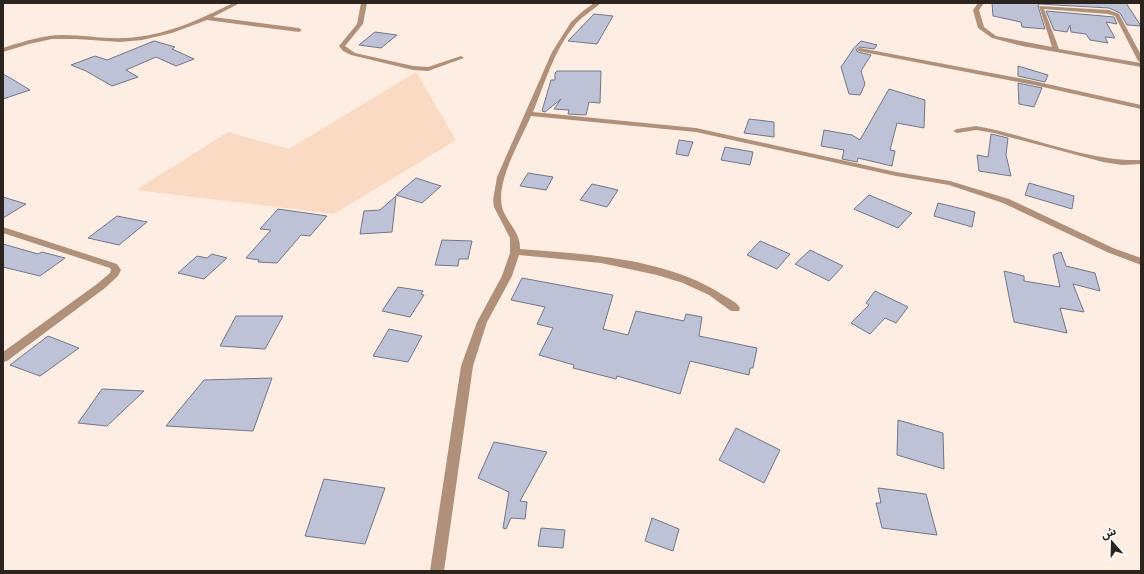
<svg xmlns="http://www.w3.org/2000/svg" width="1144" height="574" viewBox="0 0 1144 574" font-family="'Source Serif 4','Noto Sans Arabic',serif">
	<rect width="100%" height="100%" fill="#fdede2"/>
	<path fill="#fadac3" d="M416 72 456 140 334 214 136 190 228 132 289 149Z"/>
	<path fill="#bdc2d6" stroke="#737689" d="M992 3H1126L1141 26 1127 25 1120 13 1109 8 1039 4 1038 6 1045 29 1022 27 1021 22 993 16Z
		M1046 11 1114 17 1117 24 1106 22 1115 38 1105 37 1108 43 1090 40 1086 34 1071 32 1070 25 1067 32 1054 30Z
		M594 14 613 16 597 44 568 41Z
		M375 32 397 35 381 48 359 45Z
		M154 41 175 47 172 49 194 59 176 66 156 57 126 70 138 77 112 86 86 71 71 65 95 56 107 60Z
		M861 41 877 45 874 49 860 47 856 50 858 52 871 55 861 71 865 84 860 95 849 94 841 67 854 48Z
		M1018 66 1048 75 1045 82 1018 76Z
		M557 71H601L600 103 589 102 586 115 568 114 569 110 554 109 561 99 545 112 542 111 551 80H555V73Z
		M3 74 12 79 30 90 3 99Z
		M1018 83 1042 88 1034 107 1019 104Z
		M889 89 925 100 924 128 897 123 890 150 895 151 892 166 858 158 857 162 842 159 844 150 821 146 824 130 852 135 860 140Z
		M749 119 774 122V137L744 133Z
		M991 134 1008 138 1006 155 1011 176 979 171 977 155 988 157Z
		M679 140 693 142 688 156 676 154Z
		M725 147 753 152 750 165 721 160Z
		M528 173 553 177 546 190 520 186Z
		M416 178 441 186 422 203 396 195Z
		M1029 183 1074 196 1072 209 1025 195Z
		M592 184 618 190 607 207 580 200Z
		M869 195 912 213 898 228 854 209Z
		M396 196 392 232 360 234 364 211 380 210Z
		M3 197 26 204 3 218Z
		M938 203 975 212 972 227 934 216Z
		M278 209 327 216 310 236 301 235 277 263 258 262 259 260 246 258 271 230 260 229Z
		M117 216 147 222 119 245 88 238Z
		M442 240 472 241 468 259H459L458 266 435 265Z
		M760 241 790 254 777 269 747 255Z
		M3 244 38 254 42 252 65 258 40 276 3 267Z
		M810 250 843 266 829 281 795 264Z
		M1061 252 1066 266 1095 273 1100 291 1073 284 1084 312 1060 308 1067 333 1014 322 1004 271 1024 276V281L1060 287 1053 255Z
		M212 254 227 258 204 279 178 273 197 256 207 258Z
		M522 278 613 295 603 329 628 335 636 311 684 321 686 314 702 317 699 336 757 348 753 368H750L749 375 690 361 680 394 617 376 616 379 573 368 574 365 539 355 553 328 537 324 545 307 511 300Z
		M398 287 423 291 421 294 424 295 410 317 382 311Z
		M875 291 908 307 896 323 885 318 870 334 851 323 869 305 866 303Z
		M236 316H283L265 349 220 346Z
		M389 329 422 336 408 362 373 356Z
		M48 336 79 348 40 376 10 365Z
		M272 378 253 431 166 426 204 380Z
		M102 389 144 391 107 426 78 423Z
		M898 420 943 433 944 469 897 455Z
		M736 428 780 450 764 483 719 460Z
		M494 442 547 452 520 501 527 502 525 519 511 518 506 529 503 528 509 492 478 478Z
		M324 479 385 488 365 544 305 536Z
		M878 488 926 494 937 535 882 528 876 503H881Z
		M652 518 679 529 673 551 645 541Z
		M541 528 565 530 563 548 538 546Z"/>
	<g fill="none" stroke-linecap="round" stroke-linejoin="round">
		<path fill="#b19079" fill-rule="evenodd" d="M233 3H240L213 17 299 28 302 30 299 32 207 20 172 33 142 40 120 42 76 39H52L29 44 3 52V48L9 46C26 41 44 35 62 35 84 35 105 39 126 38 164 36 199 20 233 3Z
			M361 3H367L363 24 345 46 355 53 413 66 428 67 461 56 464 58 428 71 413 70 351 55 343 51 339 46 357 24Z
			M594 3H601C592 11 582 16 575 25 554 50 545 83 533 112L696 128 896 172 950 181 1009 199 1113 248 1141 258V265L1107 252 1003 203 949 185 896 176 696 132 531 116C521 140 496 180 502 207 506 222 521 232 520 249 585 254 667 258 723 295 729 299 737 302 740 308L739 311H731L709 295 683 283 657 275 601 263 519 255 512 276 487 322 473 366 444 571H430L461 366 477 322 502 276 510 253V238L494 207 493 200 497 177 552 52 571 22 583 11Z
			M978 3H984L979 10 984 27 996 36 1052 47 1039 6 1109 10 1119 14 1141 55V63L1138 61 1115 16 1108 14 1044 9 1059 49 1141 63V67L1022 46 992 38 978 28 973 10Z
			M860 48 1034 81 1141 105V109L1034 85 858 51 857 50Z
			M976 126C1029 135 1088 162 1141 160V164L1122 165 1103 162 994 133 976 130 957 133 953 131 957 129Z
			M3 227 117 264 121 270 118 276 105 288 7 361 3 362V352L97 284 110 273 111 270 110 268 3 233Z"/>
	</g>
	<rect width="1144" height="574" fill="none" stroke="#2a231e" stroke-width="8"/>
	<g transform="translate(1112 542) rotate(340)" stroke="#ffffff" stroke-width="3" paint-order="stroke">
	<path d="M0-3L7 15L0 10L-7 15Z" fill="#2a231e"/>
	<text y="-6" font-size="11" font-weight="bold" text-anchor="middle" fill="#2a231e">ش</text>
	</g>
</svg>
